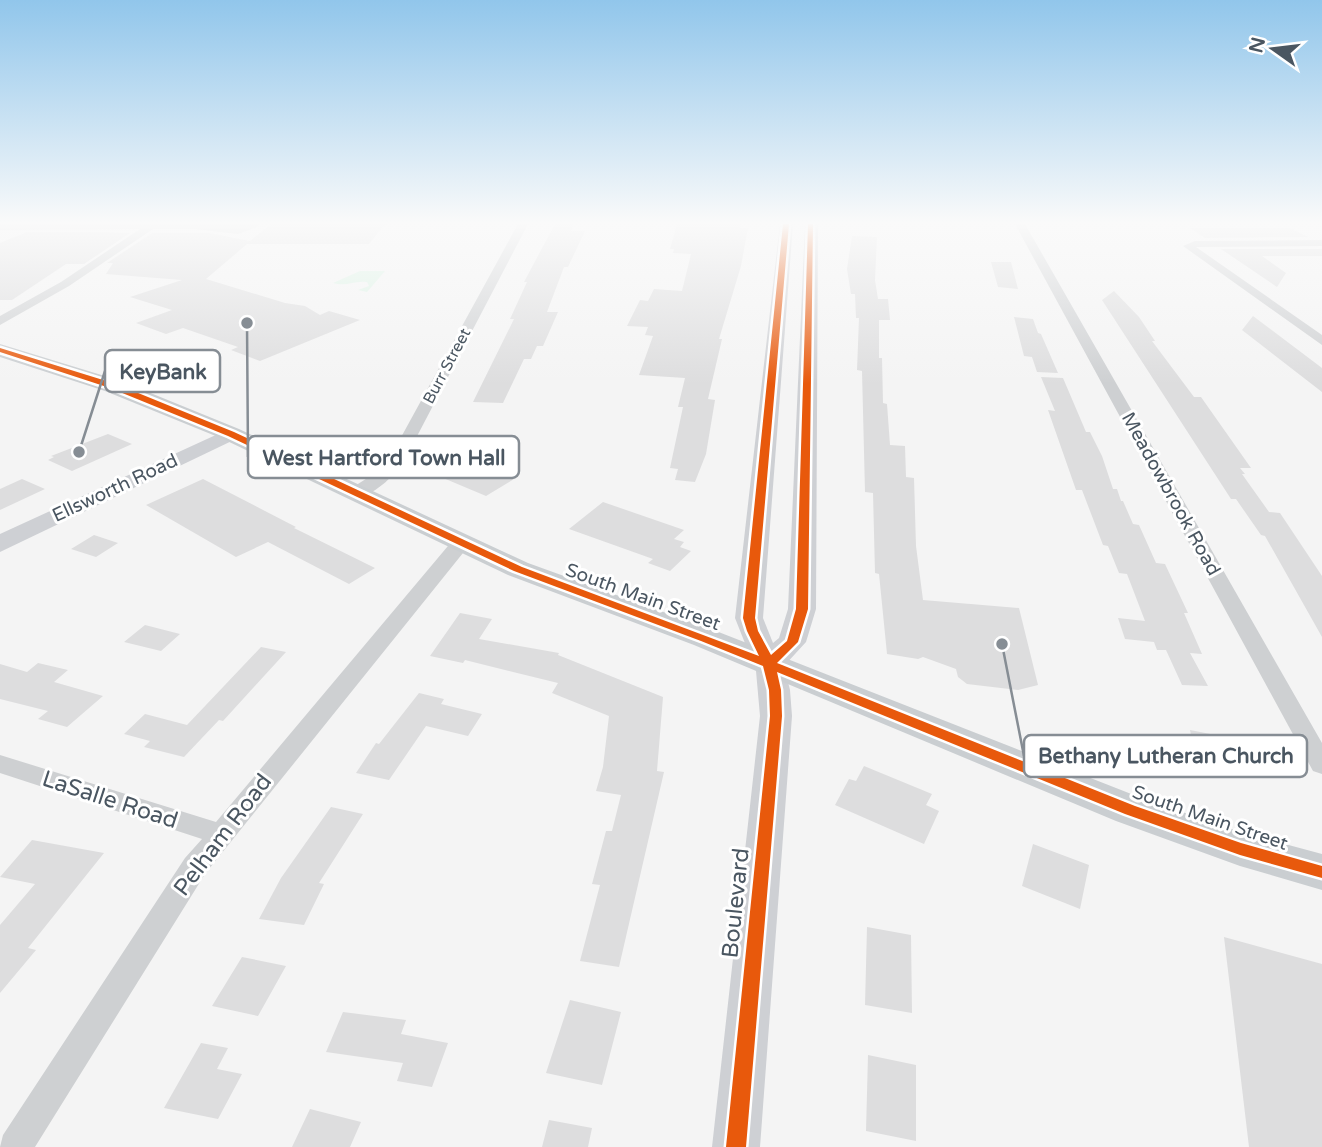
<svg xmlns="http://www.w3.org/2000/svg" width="1322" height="1147" viewBox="0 0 1322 1147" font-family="'Varela Round',sans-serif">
	<rect width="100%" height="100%" fill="#f4f4f4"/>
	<path fill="#d9f2e3" d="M360 271H385L367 292 358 290 369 286 367 282C354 280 347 287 333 283Z"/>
	<path fill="#ddddde" d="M271 224H385L369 244H247L206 279 285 303 305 306 320 315 329 311 360 320 260 361 231 350 238 347 183 328 166 334 136 323 172 310 130 297 182 280 106 274 113 263H107L152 233H209L250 241Z
		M555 224H574L571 231H585L568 267H564L547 312H558L543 346H537L531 359H524L503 403 473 402 514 319H510L527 282H524Z
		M677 224H741L740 228H748L741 266 719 339H722L708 399 715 400 706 454 695 482 675 480 678 469 670 468 683 407H678L685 378 639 375 653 336 645 335 648 327 627 326 640 300 648 301 654 289 682 291 691 254 673 253 674 249H670Z
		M1190 228H1290L1308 237 1205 238Z
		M27 232H92L130 233 84 264H66L12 300H0V243Z
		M852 236 877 237 875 280 878 299H888L890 320H879V358H882L883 403 887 404 890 445 905 446 906 477 914 478 916 546 923 600 1019 608 1038 685 1018 690 967 684 958 677 956 669 923 657 918 659 887 654 879 574 875 573 873 493 865 492 862 371 857 370 859 318H856L855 294H851L847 269Z
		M1221 249H1322V256H1262L1286 273 1277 287Z
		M991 262H1011L1018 289 998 287Z
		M1114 291 1139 317 1155 341H1152L1194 397H1201L1251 468H1240L1245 474H1242L1269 512 1280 513 1322 576V637L1265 536 1261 535 1236 499H1231L1102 300Z
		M1253 316 1322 368V392L1242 330Z
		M1014 317 1033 319 1038 333 1041 334 1058 373 1037 372 1032 357 1024 356Z
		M1041 377 1063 378 1086 432H1090L1102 456 1113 489H1117L1121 501H1123L1133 524 1139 525 1156 563 1165 564 1188 613H1184L1202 654 1190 653 1208 686 1182 685 1166 650H1157L1154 642 1125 639 1118 618 1145 621 1127 574 1119 573 1108 546 1103 545 1082 490H1076L1048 410 1055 411Z
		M108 434 132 444 72 471 48 460 54 457 51 456Z
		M464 459 498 472 514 479 486 496 436 475Z
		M22 479 45 489 0 510V489Z
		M203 479 296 527 294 528 375 568 349 584 268 542 236 557 146 505Z
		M603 502 684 530 674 539 684 542 680 547 691 551 670 571 648 563 653 559 569 529Z
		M94 535 118 543 96 557 71 549Z
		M460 613 492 619 479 639 559 653 558 655 663 697 657 771 664 772 619 967 580 961 600 885 592 884 606 831H612L621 795 596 791 603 767 609 716 552 693 558 683 465 660 463 663 430 656Z
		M145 625 180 634 161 651 124 642Z
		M261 647 286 652 223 721 219 720 184 757 144 747 150 741 124 734 145 714 187 725Z
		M38 663 68 670 54 682 103 696 67 727 38 719 48 711 0 699V664L27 672Z
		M419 693 444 699 441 704 482 714 468 736 426 726 389 780 356 773 376 743 379 744Z
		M1190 730 1241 740 1249 770 1196 760Z
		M864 766 932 794 926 805 939 811 924 844 835 805 849 779 856 781Z
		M331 807 363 814 319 883 324 884 304 925 259 919 281 878Z
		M32 840 104 853 28 948 36 950 0 993V925L35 884 0 877Z
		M1033 844 1089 865 1080 909 1022 886Z
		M867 927 911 935 912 1013 865 1005Z
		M1224 937 1322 964V1147H1249Z
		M242 957 286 966 258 1016 212 1006Z
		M570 1000 621 1012 602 1085 546 1073Z
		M343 1012 406 1020 401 1034 448 1043 432 1087 397 1081 403 1063 326 1052Z
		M201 1043 228 1048 217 1069 242 1074 218 1119 164 1108Z
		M868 1055 916 1065V1141L866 1131Z
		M310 1109 361 1122 350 1147H292Z
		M549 1120 592 1128 588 1147H542Z"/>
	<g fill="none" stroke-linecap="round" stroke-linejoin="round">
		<path fill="#ced0d2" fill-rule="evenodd" d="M0 224H256L259 226 238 234 195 229H153L69 286 0 325V316L61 282 140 229 0 230Z
			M518 224H528L403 463C393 477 369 501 350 497L347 493 350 489 380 470 388 461Z
			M1015 224H1025L1322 743V774L1313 771Z
			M1322 240V246L1196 247 1322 335V345L1183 246 1195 241Z
			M460 538 467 540 469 544 467 548 205 874 35 1147H0L3 1135 185 858 202 839 0 773V755L216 822 453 540Z"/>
		<path fill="#ced0d4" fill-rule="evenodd" d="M780 224H793L763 618 773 643 779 638 788 609 805 224H818L816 609 806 642 784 666 790 690 792 716 760 1147H712L760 716 756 671 735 618Z
			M231 428 238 430 242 434 238 438 0 552V534Z"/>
		<path fill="#caced1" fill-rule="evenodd" d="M0 344 121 381 239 429 528 563 716 631 1144 799 1241 832 1322 854V890L1240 866 1116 821 694 645 508 575 223 439 105 391 0 357Z"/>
		<g stroke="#fff" stroke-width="5">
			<path id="cycleway" d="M783 224H789L755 618 758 631 771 655 787 641 796 609 808 224H813L808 609 798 642 777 663 1135 806 1241 843 1322 866V878L1240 855 1125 814 777 672 781 690 782 716 746 1147H726L770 716 769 690 763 666 701 641 514 571 228 436 110 388 0 352V348L116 384 234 432 522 567 759 656 747 631 743 618Z"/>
		</g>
		<use href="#cycleway" fill="#e8590c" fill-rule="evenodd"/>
	</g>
	<linearGradient id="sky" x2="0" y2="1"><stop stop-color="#91c6eb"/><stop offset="0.58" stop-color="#fafafa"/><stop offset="1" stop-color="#fafafa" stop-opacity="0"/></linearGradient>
	<rect width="1322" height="384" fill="url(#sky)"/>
	<g text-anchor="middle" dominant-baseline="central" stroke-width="6" stroke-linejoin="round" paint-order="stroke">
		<g font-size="16" fill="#4a5661" stroke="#fff">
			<text transform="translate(447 366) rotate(-62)">Burr Street</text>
		</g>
		<g font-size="19" fill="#4a5661" stroke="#fff">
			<text transform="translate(115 488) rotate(-25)">Ellsworth Road</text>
			<text transform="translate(1171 494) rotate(61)">Meadowbrook Road</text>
			<text transform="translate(643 597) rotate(20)">South Main Street</text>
			<text transform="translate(1210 818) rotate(19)">South Main Street</text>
		</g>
		<g font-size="23" fill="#4a5661" stroke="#fff">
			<text transform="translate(110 800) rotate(18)">LaSalle Road</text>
			<text transform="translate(223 835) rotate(-53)">Pelham Road</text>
			<text transform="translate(736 903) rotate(-84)">Boulevard</text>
		</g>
	</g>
	<path fill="none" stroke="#868d94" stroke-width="2.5" d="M79 452L105 371M247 323L248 457M1002 644L1024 756"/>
	<g fill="#868d94" stroke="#fff" stroke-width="2.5">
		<circle cx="79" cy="452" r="7"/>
		<circle cx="247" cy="323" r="7"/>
		<circle cx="1002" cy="644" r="7"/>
	</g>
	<g fill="#fff" stroke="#868d94" stroke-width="2.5">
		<rect x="105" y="350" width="115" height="42" rx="7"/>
		<rect x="248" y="436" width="271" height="42" rx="7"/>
		<rect x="1024" y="735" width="283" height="42" rx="7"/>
	</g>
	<g font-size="21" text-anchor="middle" font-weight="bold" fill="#4a5661">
		<text x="163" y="379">KeyBank</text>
		<text x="384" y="465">West Hartford Town Hall</text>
		<text x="1166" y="763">Bethany Lutheran Church</text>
	</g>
	<g transform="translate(1273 49) rotate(284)" stroke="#ffffff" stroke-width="5" paint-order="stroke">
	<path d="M0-5L12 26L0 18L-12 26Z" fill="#4a5661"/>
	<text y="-10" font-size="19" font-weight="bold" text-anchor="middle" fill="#4a5661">N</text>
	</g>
</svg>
